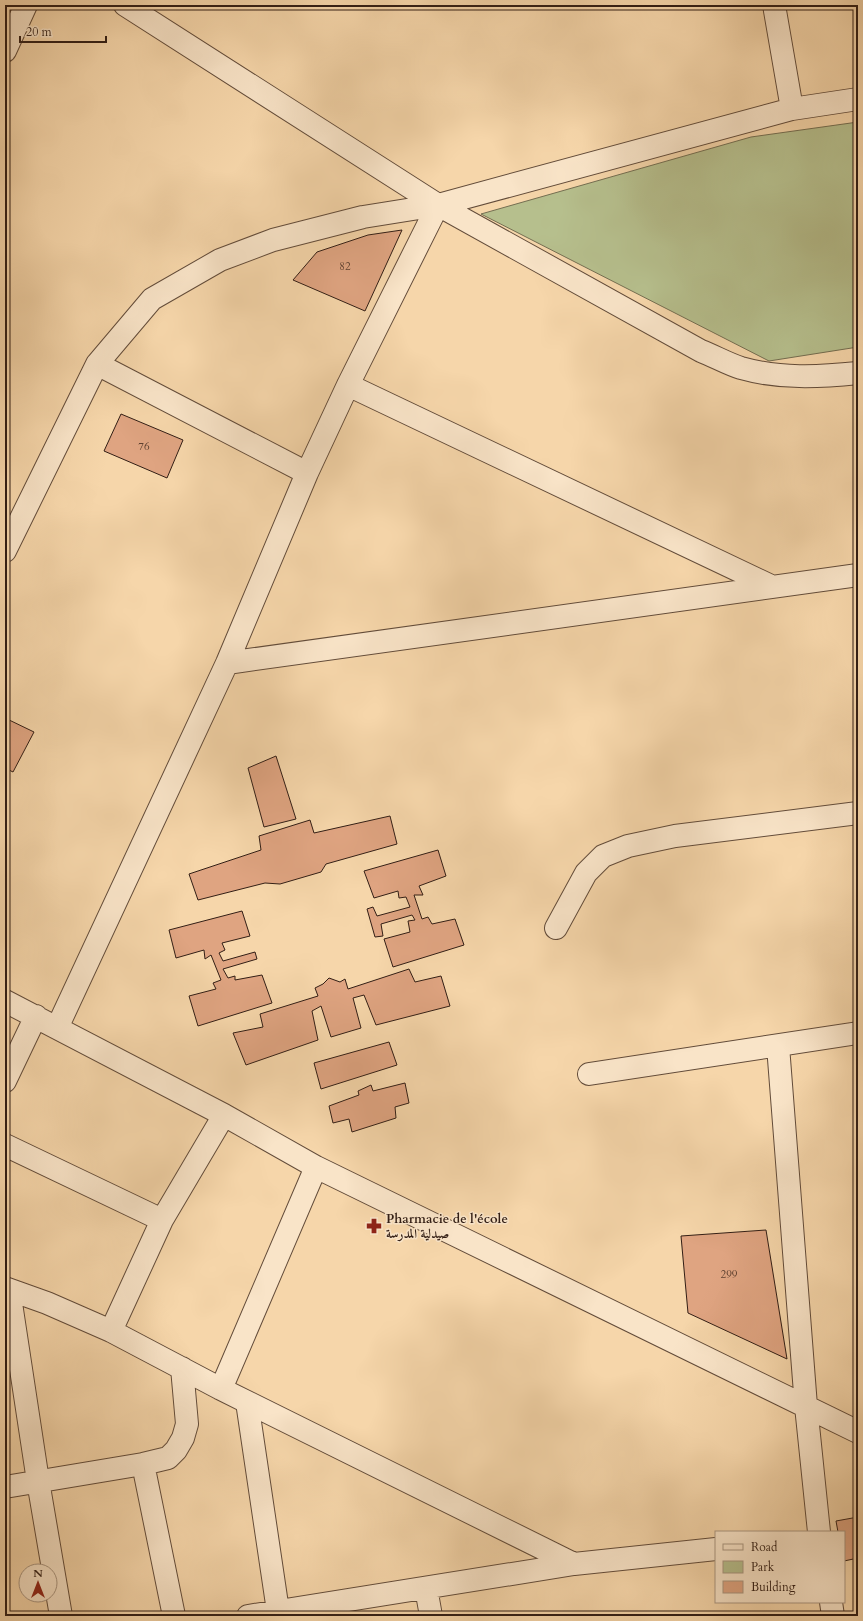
<svg xmlns="http://www.w3.org/2000/svg" width="863" height="1621" viewBox="0 0 863 1621" font-family="Cardo,Amiri,serif">
	<rect width="100%" height="100%" fill="#f6d6aa"/>
	<filter id="stains"><feTurbulence type="fractalNoise" baseFrequency=".005" numOctaves="4"/><feColorMatrix values="0 0 0 0 .2 0 0 0 0 .09 0 0 0 0 .02 0 0 0 .5 -.17"/></filter>
	<radialGradient id="worn" r=".72"><stop offset=".6" stop-color="#630" stop-opacity="0"/><stop offset="1" stop-color="#630" stop-opacity=".3"/></radialGradient>
	<path fill="#b6bf8d" stroke="#746e51" d="M858 122V347L769 361 481 214 751 137Z"/>
	<path fill="#dfa481" stroke="#321e15" d="M402 230 365 311 293 280 317 252 368 235Z
		M121 414 183 440 167 478 104 451Z
		M5 718 34 732 13 772 5 768Z
		M276 756 296 819 264 827 248 768Z
		M390 816 397 844 326 864 321 872 280 884 265 883 198 900 189 874 261 850 259 836 310 820 314 833Z
		M438 850 446 876 419 886 423 895H414L422 919 428 917 432 924 455 919 464 945 393 967 384 939 410 932 408 921 415 920 412 915 381 924 383 936 375 937 367 909 373 907 377 916 410 907 406 897 399 898 398 891 374 898 364 871Z
		M242 911 250 936 222 943 225 950 219 953 223 961 255 952 257 959 223 969 228 978 235 976V980L262 975 272 1003 198 1026 189 996 216 989 213 983 221 980 211 955 205 959 204 950 176 958 169 930Z
		M409 969 415 982 441 976 450 1006 376 1025 364 995 353 998 361 1028 331 1037 321 1006 312 1011 318 1040 246 1065 233 1033 263 1027 260 1014 318 996 315 988 323 984 329 978 340 982 345 979 348 989Z
		M389 1042 397 1065 321 1089 314 1063Z
		M405 1083 409 1103 395 1107 396 1118 352 1132 349 1119 333 1123 329 1106 359 1095 358 1091 371 1085 373 1091Z
		M766 1230 787 1359 688 1313 681 1236Z
		M858 1517V1558L844 1561V1532H838L836 1521Z"/>
	<g fill="none" stroke-linecap="round" stroke-linejoin="round">
		<g stroke="#634c3a" stroke-width="24">
			<path id="minor" d="M125 5 438 205 701 351C714 356 728 364 741 368 780 379 819 377 858 373
				M774 5 792 109
				M5 51 26 5
				M97 364 307 473
				M348 385 771 586
				M5 551 97 364 152 299 220 260 273 240 363 217 438 205 792 109 858 99
				M227 663 858 575
				M556 928 586 873 603 856 628 846 675 836 858 813
				M5 1001 224 1115 316 1167 858 1432
				M57 1028 227 663 307 473 348 385 438 205
				M778 1046 806 1406 819 1532
				M589 1074 858 1033
				M5 1081 36 1016
				M5 1145 162 1220
				M5 1288 47 1303 111 1331 221 1389 574 1564
				M9 1290 38 1481 61 1616
				M111 1331 162 1220 224 1115
				M221 1389 316 1167
				M247 1402 278 1611
				M143 1464 174 1616
				M5 1487 143 1464 168 1458 176 1450 183 1438 187 1424 182 1368
				M426 1588 431 1616
				M831 1602 833 1616
				M248 1616 574 1564 716 1549"/>
		</g>
		<use href="#minor" stroke="#f9e4c8" stroke-width="22"/>
	</g>
	<defs>
		<g id="pharmacy-bare" transform="scale(1.2)"><path d="M-2-6h4v4h4v4h-4v4h-4v-4h-4v-4h4Z" fill="#8f2418" stroke="#f9e4c8" stroke-width="2.5" paint-order="stroke"/></g>
	</defs>
	<g fill-rule="evenodd">
		<use href="#pharmacy-bare" x="374" y="1226"/>
	</g>
	<g text-anchor="middle" dominant-baseline="central" stroke-width="3" stroke-linejoin="round" paint-order="stroke">
		<g font-size="11" fill="#5d4030">
			<text x="345" y="266">82</text>
			<text x="144" y="446">76</text>
			<text x="729" y="1274">299</text>
		</g>
		<g font-size="13" font-weight="bold" fill="#321e15" stroke="#f9e4c8" text-anchor="start">
			<text x="386" y="1219">Pharmacie de l'école<tspan x="386" dy="15">صيدلية المدرسة</tspan></text>
		</g>
	</g>
	<rect width="863" height="1621" fill="none" stroke="#f6d6aa" stroke-width="20"/>
	<rect x="6" y="6" width="851" height="1609" fill="none" stroke="#321e15" stroke-width="2"/>
	<rect x="10" y="10" width="843" height="1601" fill="none" stroke="#321e15"/>
	<rect x="715" y="1531" width="130" height="72" fill="#f9e4c8" stroke="#a99580"/>
	<rect x="723" y="1544" width="20" height="6" fill="#f9e4c8" stroke="#a99580"/>
	<text x="751" y="1551" font-size="12" fill="#321e15">Road</text>
	<rect x="723" y="1561" width="20" height="12" fill="#b6bf8d" stroke="#a99580"/>
	<text x="751" y="1571" font-size="12" fill="#321e15">Park</text>
	<rect x="723" y="1581" width="20" height="12" fill="#dfa481" stroke="#a99580"/>
	<text x="751" y="1591" font-size="12" fill="#321e15">Building</text>
	<g transform="translate(38 1583)"><circle r="19" fill="#f9e4c8" stroke="#a99580"/>
	<path d="M0-3L7 15L0 10L-7 15Z" fill="#8f2418"/>
	<text y="-6" font-size="11" font-weight="bold" text-anchor="middle" fill="#321e15">N</text>
	</g>
	<path d="M20 36v6h86v-6" fill="none" stroke="#321e15" stroke-width="2"/>
	<text x="26" y="36" font-size="12" fill="#321e15" stroke="#f9e4c8" stroke-width="3" paint-order="stroke">20 m</text>
	<rect width="100%" height="100%" filter="url(#stains)"/>
	<rect width="100%" height="100%" fill="url(#worn)"/>
</svg>
